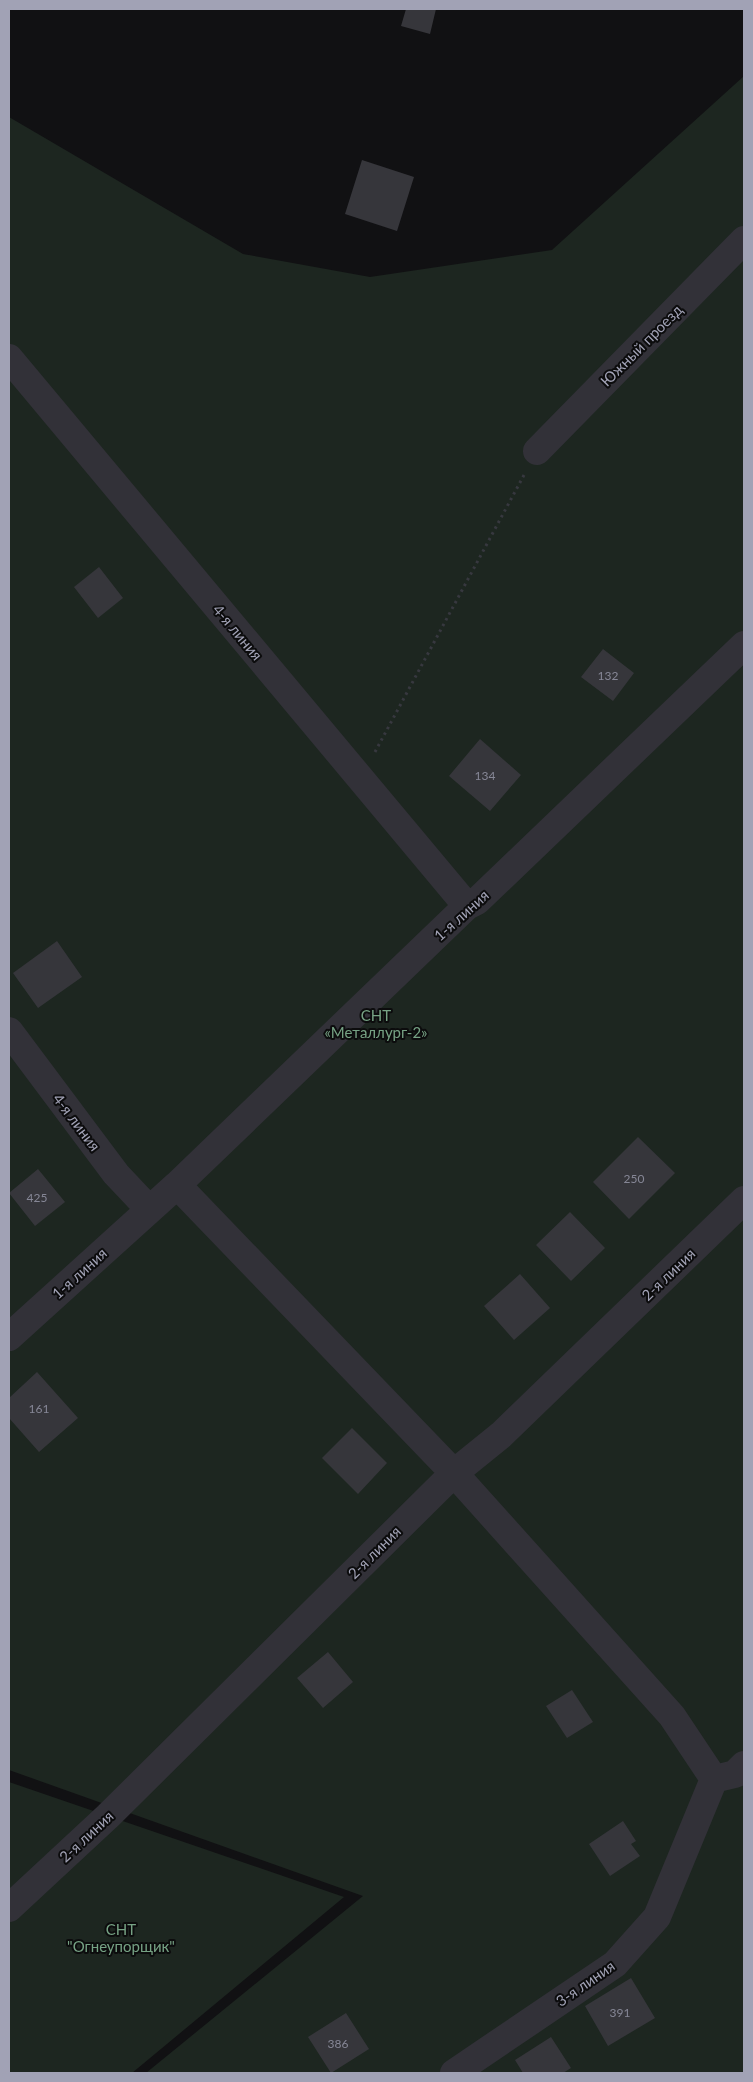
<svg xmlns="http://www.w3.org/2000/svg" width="753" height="2082" viewBox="0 0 753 2082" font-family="Lato,sans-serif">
	<rect width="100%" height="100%" fill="#111113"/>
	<path fill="#1d2620" d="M744 76V2073H146L363 1896 9 1770V117L243 254 370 277 552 250Z
		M9 1782 344 1897 132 2073H9Z"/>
	<path fill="#36363b" d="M406 9H436L430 34 401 26Z
		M362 160 414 177 397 231 345 214Z
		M99 567 123 598 98 618 74 587Z
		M603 649 634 673 613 701 581 677Z
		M480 739 521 775 490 811 449 776Z
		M57 941 82 977 38 1008 13 973Z
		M638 1137 675 1173 629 1219 593 1182Z
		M38 1169 65 1202 35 1226 9 1193Z
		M570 1212 605 1248 571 1281 536 1245Z
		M520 1274 550 1308 514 1340 484 1306Z
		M37 1372 78 1418 39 1452 9 1418V1398Z
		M352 1428 387 1463 358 1494 322 1458Z
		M328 1652 353 1682 323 1708 297 1678Z
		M572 1690 593 1722 567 1738 546 1706Z
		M623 1821 636 1841 631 1844 640 1856 610 1876 589 1844Z
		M631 1978 655 2018 608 2046 585 2006Z
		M346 2013 369 2049 331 2073 308 2037Z
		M551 2037 571 2068 563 2073H523L515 2060Z"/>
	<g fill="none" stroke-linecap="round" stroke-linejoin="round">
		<path stroke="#37383f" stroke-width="3" stroke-dasharray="2.5 4" stroke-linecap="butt" d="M375 752 524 475"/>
		<path stroke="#323138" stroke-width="28" d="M9 358 467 906
			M537 451 744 240
			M9 1031 116 1174 149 1209
			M177 1185 454 1473 672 1716 714 1779 735 1774 744 1765
			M9 1337 177 1185 467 906 477 901 744 645
			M9 1908 108 1816 454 1473 501 1435 744 1200
			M454 2073 615 1964 657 1917 714 1779"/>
	</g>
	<g text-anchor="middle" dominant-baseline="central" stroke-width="4" stroke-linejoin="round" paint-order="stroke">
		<g font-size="12" fill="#868796">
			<text x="608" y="675">132</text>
			<text x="485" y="775">134</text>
			<text x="634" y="1178">250</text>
			<text x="37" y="1197">425</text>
			<text x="39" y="1408">161</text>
			<text x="620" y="2012">391</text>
			<text x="338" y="2043">386</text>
		</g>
		<g font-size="15" fill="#a1a2b5" stroke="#0c0c0d">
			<text transform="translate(641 345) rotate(-45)">Южный проезд</text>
			<text transform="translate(238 632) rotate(50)">4-я линия</text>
			<text transform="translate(461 915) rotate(-42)">1-я линия</text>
			<text transform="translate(77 1122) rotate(53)">4-я линия</text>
			<text transform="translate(79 1273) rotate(-42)">1-я линия</text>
			<text transform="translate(668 1274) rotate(-44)">2-я линия</text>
			<text transform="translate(374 1552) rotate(-45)">2-я линия</text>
			<text transform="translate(86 1836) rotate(-43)">2-я линия</text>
			<text transform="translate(585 1983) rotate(-35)">3-я линия</text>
		</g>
		<g font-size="15" fill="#76a284" stroke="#0c0c0d">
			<text x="376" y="1015">СНТ<tspan x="376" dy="17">«Металлург-2»</tspan></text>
			<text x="121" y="1929">СНТ<tspan x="121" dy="17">"Огнеупорщик"</tspan></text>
		</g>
	</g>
	<rect width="753" height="2082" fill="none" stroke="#a1a2b5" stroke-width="20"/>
</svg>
